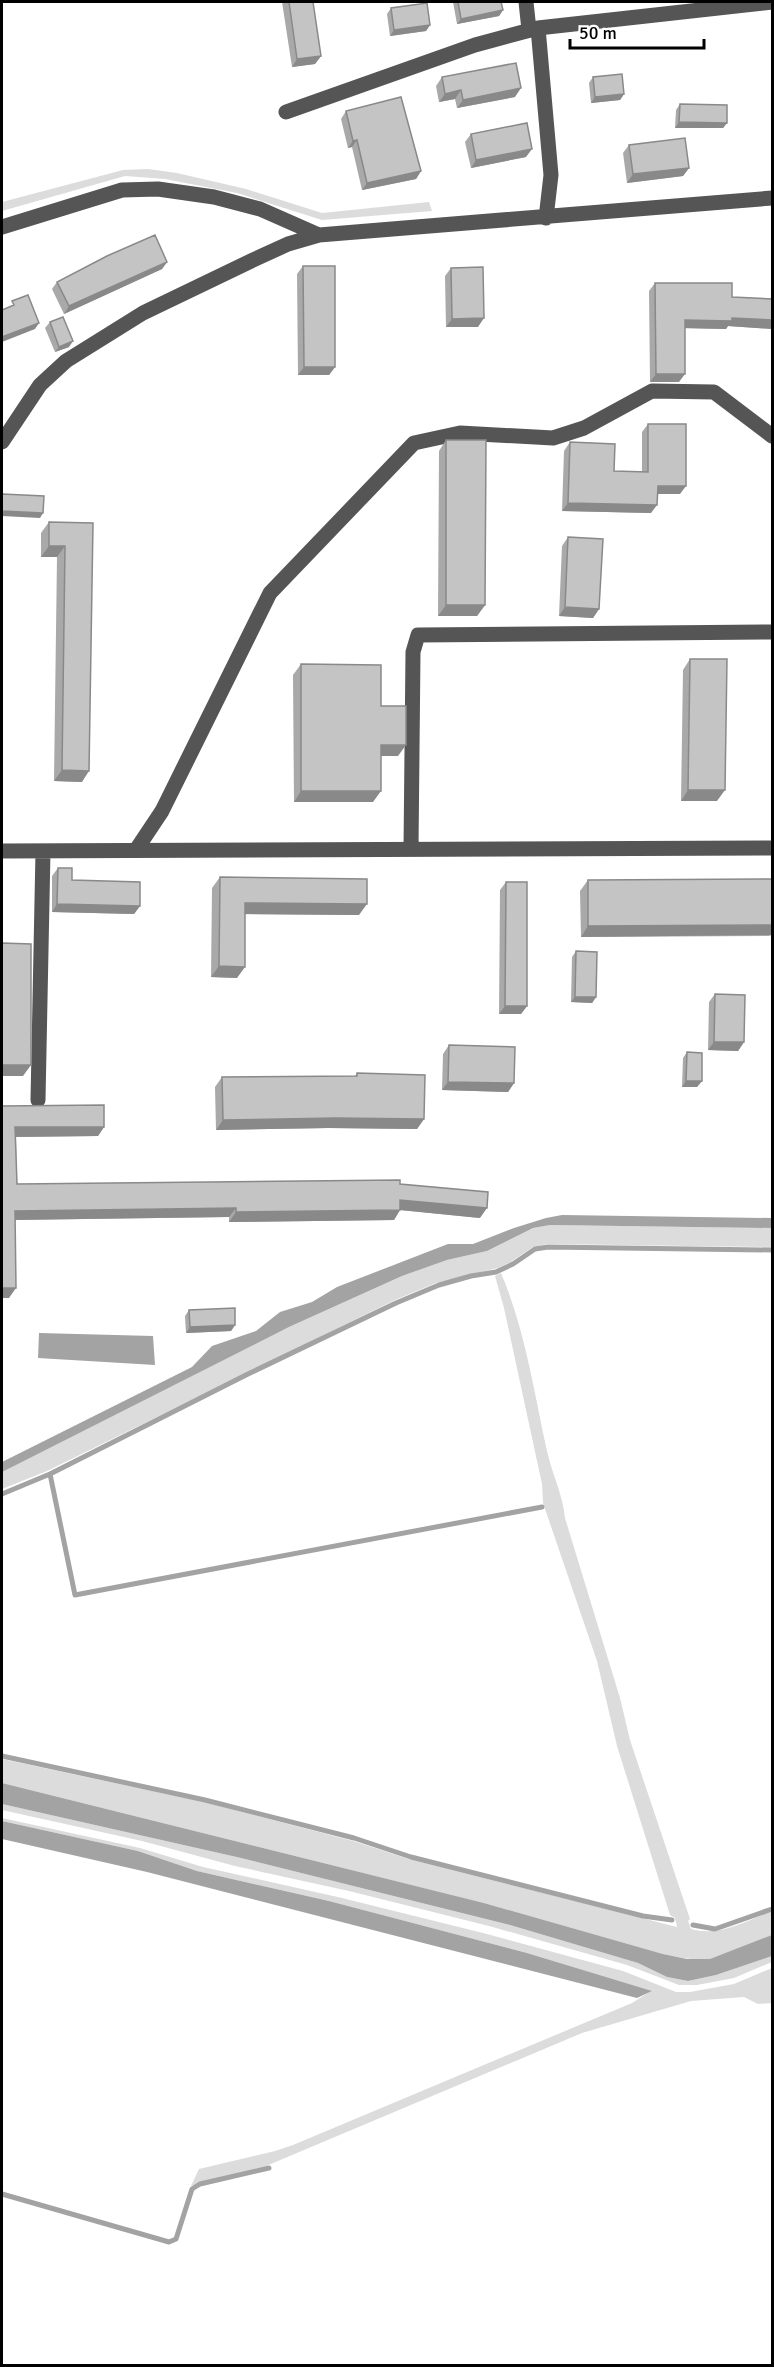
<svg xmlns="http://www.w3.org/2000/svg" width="774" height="2367" viewBox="0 0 774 2367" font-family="Signika,sans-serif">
	<rect width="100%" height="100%" fill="#fff"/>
	<path fill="#dcdcdc" d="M148 169 177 173 246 189 322 213 429 202 432 211 322 220 237 193 165 179 125 176 2 211V202L123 170Z
		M550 1225 772 1228V1247L547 1244 533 1247 509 1263 498 1268 436 1283 395 1300 47 1471 2 1489V1472L5 1470 289 1327 402 1276 447 1260 487 1251 533 1228Z
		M501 1273C525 1329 534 1392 547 1451 552 1474 563 1495 565 1518L620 1698 630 1740 690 1919 688 1921 691 1929C720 1937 746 1921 772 1911V1935C753 1943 731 1955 710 1959 695 1961 678 1957 663 1954L484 1903 2 1783V1759L204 1802 353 1841 409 1859 677 1927 675 1918 670 1915 617 1746 597 1661 543 1503 542 1484 504 1308 495 1276Z
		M2 1804 241 1858 510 1925 638 1963 667 1977 688 1981 716 1975 772 1956V1962L734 1978 697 1985H679L627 1965 489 1926 349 1891 235 1866 142 1841 2 1810Z
		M2 1818 140 1848 203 1867 342 1898 487 1934 623 1971 676 1992H690L734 1984 772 1968V2003L758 2004 744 1997 691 2001 582 2033 266 2166 191 2186 199 2169 275 2151 293 2145 632 2003 651 1991 527 1953 329 1901 197 1871 138 1851 2 1821Z"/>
	<path fill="#a3a3a3" d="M562 1215 772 1218V1228L550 1225 533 1228 487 1251 447 1260 402 1276 289 1327 2 1472V1462L192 1367 212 1346 256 1331 280 1312 312 1302 337 1287 448 1244H473L514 1228 546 1218Z
		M39 1333 153 1336 155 1365 38 1358Z
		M2 1783 484 1903 663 1954 687 1959H710L772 1935V1956L716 1975 688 1981 667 1977 638 1963 510 1925 241 1858 2 1804Z
		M2 1821 138 1851 197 1871 329 1901 527 1953 652 1991 637 1998 147 1872 2 1839Z"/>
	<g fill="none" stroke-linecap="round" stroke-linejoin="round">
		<path stroke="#a3a3a3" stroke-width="5" d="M50 1474 75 1595 542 1507
			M2 1494 50 1474 248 1374 396 1303 439 1285 471 1276 496 1272 513 1264 535 1249 548 1247 772 1250
			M2 1756 205 1800 354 1838 411 1857 643 1916 672 1920
			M693 1925 715 1929 772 1909
			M2 2194 169 2242 176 2239 192 2189 200 2184 269 2168"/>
		<path stroke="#555" stroke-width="15" d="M526 2 529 30
			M538 28 551 175 546 218
			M286 112 475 45 538 28 772 2
			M2 227 122 190 158 189 214 197 260 209 319 235
			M2 442 40 385 66 361 143 313 253 260 288 244 319 235 772 198
			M411 849 413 652 418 635 772 632
			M136 850 162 811 270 593 414 443 460 433 553 438 584 428 652 391 714 392 772 436
			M2 851 772 848
			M38 1100 43 851"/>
	</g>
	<path fill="#a9a9a9" d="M282 2H313L321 56 315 64 292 67Z
		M453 2H501L503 10 499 16 457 24Z
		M391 8 430 25 426 31 390 36 387 14Z
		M442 77 515 97 457 108 455 99 439 102 436 86Z
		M593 77 624 94 620 100 591 103 589 83Z
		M680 104 727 123 723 128H675L676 110Z
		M346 111 421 171 416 179 362 190 352 147 348 148 341 119Z
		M471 134 526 157 471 168 465 142Z
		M629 145 689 168 683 176 627 183 623 153Z
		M167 262 162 269 64 314 52 289 57 282Z
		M303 266 335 367 329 375H298L297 274Z
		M451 268 478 327H446L445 276Z
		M655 283 732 297 772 299V329L728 326 726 329 685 328 679 382H650L649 291Z
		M50 322 69 347 55 352 45 328Z
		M648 424 680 494H657L651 513 562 511 564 451 570 442 614 471 642 472V432Z
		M446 440 485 605 477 616H438L439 451Z
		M49 522 93 523 82 782 54 781 57 557H41V533Z
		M568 537 599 609 593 618 559 616 562 546Z
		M690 659 717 801H681L683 670Z
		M301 664 381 706 398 756H381L373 802H294L293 675Z
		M58 868 72 880 140 906 134 914 52 912V876Z
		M220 877 359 915 245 914 237 978 211 977 212 888Z
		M588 880 772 936 581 937 580 891Z
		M506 882 527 1006 521 1014H499L500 890Z
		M576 951 596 997 592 1003 571 1002 572 957Z
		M715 994 744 1042 738 1051 708 1050 709 1002Z
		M449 1045 514 1083 508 1092 442 1090 443 1054Z
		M687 1052 702 1081 697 1087H682L683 1058Z
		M357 1073 424 1119 417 1129 329 1128 216 1130 215 1087 222 1077 355 1076Z
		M2 1106 104 1127 98 1136 16 1137 17 1184H400L480 1218 400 1210 394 1220 229 1222V1217L15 1220 9 1298Z
		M189 1310 235 1325 231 1331 186 1333 185 1316Z"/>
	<path fill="#898989" d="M503 10 499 16 457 24 461 19Z
		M430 25 426 31 390 36 394 30Z
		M321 56 315 64 292 67 297 59Z
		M521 88 515 97 457 108 463 100Z
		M461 90 455 99 439 102 445 94Z
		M624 94 620 100 591 103 595 97Z
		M679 122 727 123 723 128H675Z
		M357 140 352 147 348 148 353 141Z
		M532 149 526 157 471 168 476 160Z
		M689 168 683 176 627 183 633 174Z
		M421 171 416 179 362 190 367 183Z
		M167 262 162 269 64 314 69 306Z
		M484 318 478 327H446L452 319Z
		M732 318 772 320V329L728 326 726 329 679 328 685 320Z
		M39 323 35 329 2 342V337Z
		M73 341 69 347 55 352 59 347Z
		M304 367H335L329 375H298Z
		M656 374H685L679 382H650Z
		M658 486H686L680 494H652Z
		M568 503 657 505 651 513 562 511Z
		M2 511 43 513 40 518 2 516Z
		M49 546H65L57 557H41Z
		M446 605H485L477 616H438Z
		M565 607 599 609 593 618 559 616Z
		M381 745H406L398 756H373Z
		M62 770 89 771 82 782 54 781Z
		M688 790H725L717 801H681Z
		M301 791H381L373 802H294Z
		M245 903 367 904 359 915 238 914Z
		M57 904 140 906 134 914 52 912Z
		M772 925V935L581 937 588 926Z
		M219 966 245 967 237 978 211 977Z
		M575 997H596L592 1003 571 1002Z
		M505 1006H527L521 1014H499Z
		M714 1042H744L738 1051 708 1050Z
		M2 1065H31L23 1076H2Z
		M686 1081H702L697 1087H682Z
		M448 1082 514 1083 508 1092 442 1090Z
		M336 1118 424 1119 417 1129 329 1128 216 1130 223 1120Z
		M15 1127H104L98 1136 9 1137Z
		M400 1200 487 1208 480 1218 400 1210 394 1220 229 1222 236 1212Z
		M236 1208 229 1217 9 1220 15 1211Z
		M2 1288H16L9 1298H2Z
		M235 1325 231 1331 186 1333 190 1327Z"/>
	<path fill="#c4c4c4" stroke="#898989" stroke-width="1.5" d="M289 2H313L321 56 297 59Z
		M458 2H501L503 10 461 19Z
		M427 3 430 25 394 30 391 8Z
		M516 63 521 88 463 100 461 90 445 94 442 77Z
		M622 74 624 94 595 97 593 77Z
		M401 97 421 171 367 183 357 140 353 141 346 111Z
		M680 104 727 105V123L679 122Z
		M527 123 532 149 476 160 471 134Z
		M685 138 689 168 633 174 629 145Z
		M155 235 167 262 69 306 57 282 107 256Z
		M303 266H335V367H304Z
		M483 267 484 318 452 319 451 268Z
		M655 283H732V297L772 299V320L732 318V321L685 320V374H656Z
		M28 295 39 323 2 337V310L14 305 12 301Z
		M63 317 73 341 59 347 50 322Z
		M648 424H686V486H658L657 505 568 503 570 442 615 444 614 471 648 472Z
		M446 440H486L485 605H446Z
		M2 494 44 496 43 513 2 511Z
		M49 522 93 523 89 771 62 770 65 546H49Z
		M568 537 603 539 599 609 565 607Z
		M690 659H727L725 790H688Z
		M301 664 381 665V706H406V745H381V791H301Z
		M58 868H72V880L140 882V906L57 904Z
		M220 877 367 879V904L245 903V967L219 966Z
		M772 879V925L588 926V880Z
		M506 882H527V1006H505Z
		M2 943 31 944V1065H2Z
		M576 951 597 952 596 997H575Z
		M715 994 745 995 744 1042H714Z
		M449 1045 515 1047 514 1083 448 1082Z
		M687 1052 702 1053V1081H686Z
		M357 1073 425 1075 424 1119 336 1118 223 1120 222 1077 357 1076Z
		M104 1105V1127H15L17 1184 400 1180V1184L488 1192 487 1208 400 1200V1210L236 1212V1208L15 1211 16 1288H2V1106Z
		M235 1308V1325L190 1327 189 1310Z"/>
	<rect width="774" height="2367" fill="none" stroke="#000000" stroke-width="6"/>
	<path d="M570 39v9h134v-9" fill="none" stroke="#000000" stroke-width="3"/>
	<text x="579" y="39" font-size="18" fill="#000000" stroke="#ffffff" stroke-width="4.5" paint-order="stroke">50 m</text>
</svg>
